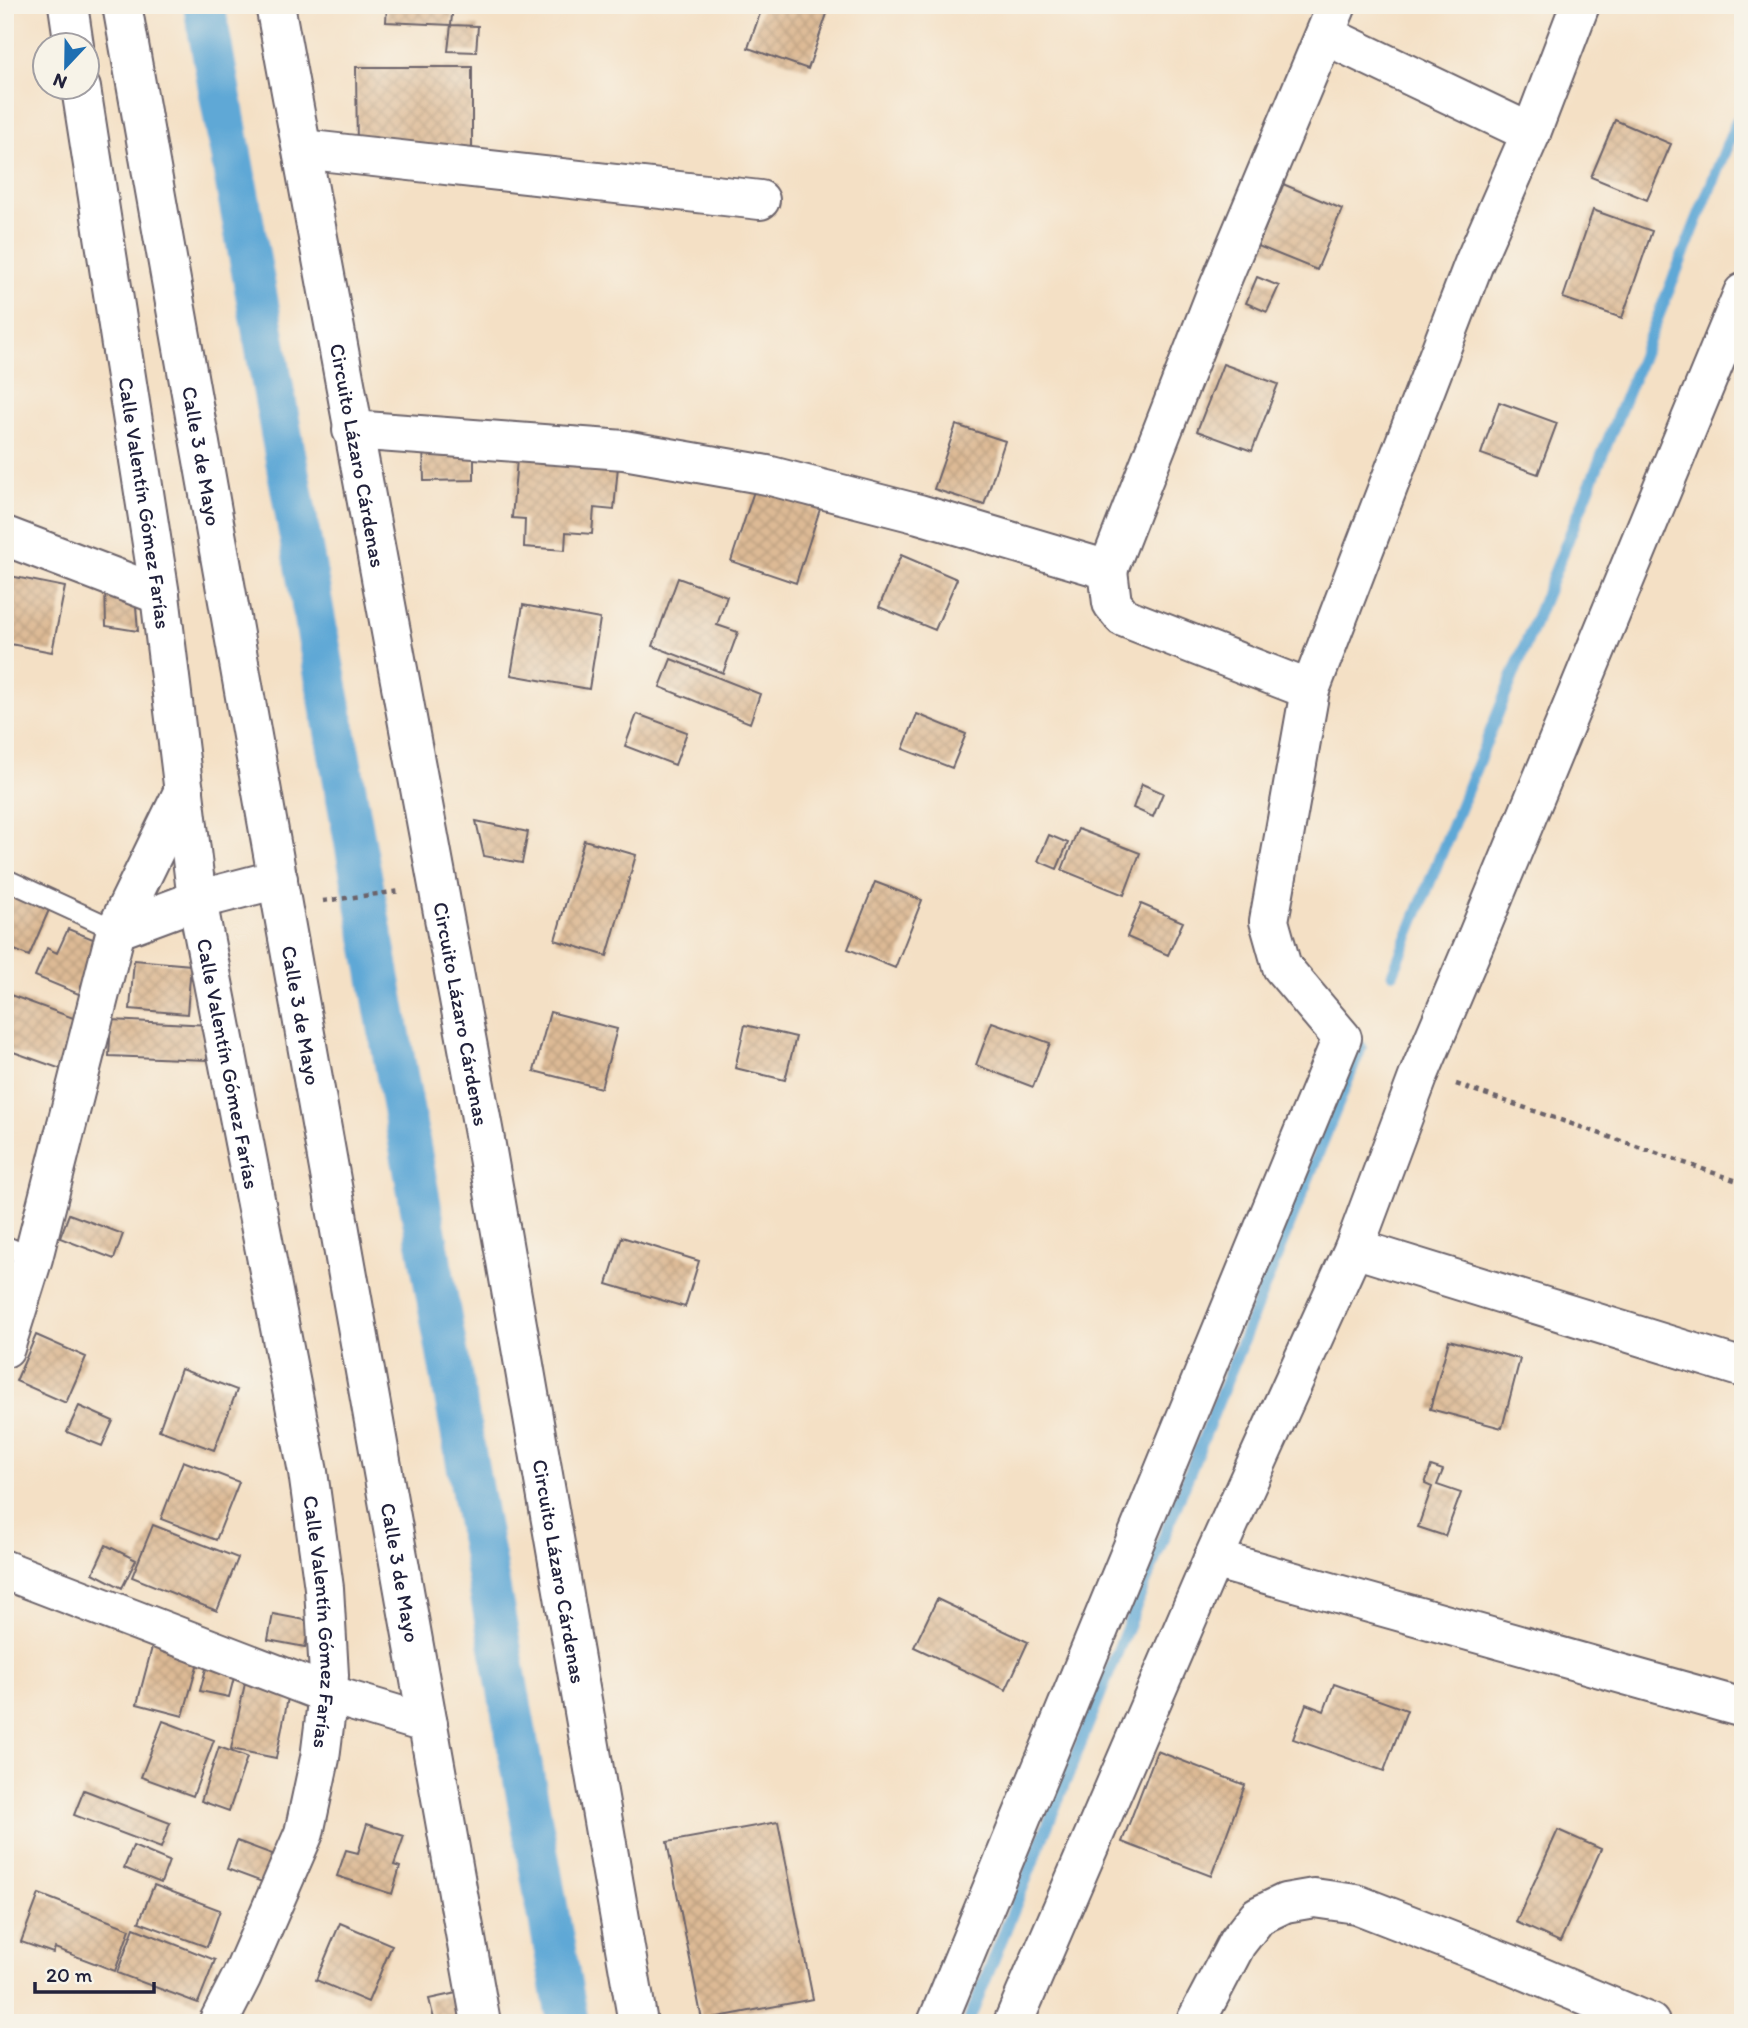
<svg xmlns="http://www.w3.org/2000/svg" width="1748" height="2028" viewBox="0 0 1748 2028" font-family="Itim,sans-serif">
	<defs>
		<pattern id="building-cross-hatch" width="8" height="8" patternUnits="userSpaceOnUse" patternTransform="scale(1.75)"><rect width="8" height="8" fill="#ddba95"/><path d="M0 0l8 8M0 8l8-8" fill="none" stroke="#bda081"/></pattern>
	</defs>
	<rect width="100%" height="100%" fill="#f7f3e8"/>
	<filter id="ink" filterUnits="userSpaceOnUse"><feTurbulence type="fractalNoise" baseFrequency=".0143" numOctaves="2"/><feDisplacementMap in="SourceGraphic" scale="14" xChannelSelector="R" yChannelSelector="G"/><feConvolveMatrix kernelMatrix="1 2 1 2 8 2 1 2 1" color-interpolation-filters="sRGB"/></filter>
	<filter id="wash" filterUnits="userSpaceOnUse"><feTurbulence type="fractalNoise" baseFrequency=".00686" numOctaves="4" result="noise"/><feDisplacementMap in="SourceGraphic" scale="28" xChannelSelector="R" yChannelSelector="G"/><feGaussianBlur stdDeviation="1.57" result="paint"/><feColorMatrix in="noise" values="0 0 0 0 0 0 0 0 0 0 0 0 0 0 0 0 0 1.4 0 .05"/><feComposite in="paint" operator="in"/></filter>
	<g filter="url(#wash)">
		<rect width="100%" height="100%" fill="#f4e0c5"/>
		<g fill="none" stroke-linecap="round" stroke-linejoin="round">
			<path stroke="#5ea8d6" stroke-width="12" d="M1393 973 1737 121
				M968 2023 1361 1047"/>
			<path stroke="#5ea8d6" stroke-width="42" d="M204 5 568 2023"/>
		</g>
		<g id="blocks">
			<path fill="url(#building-cross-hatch)" d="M387 5H453L451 25 386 22Z
				M763 5H830L808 69 748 48Z
				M451 25 478 26 476 52 448 51Z
				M356 67H472V150L357 151Z
				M1615 120 1671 144 1647 200 1591 177Z
				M1283 184 1342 209 1317 270 1258 246Z
				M1593 210 1652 231 1622 318 1563 298Z
				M1257 277 1279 286 1267 312 1246 303Z
				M1223 364 1278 384 1252 451 1197 431Z
				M1499 402 1557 423 1538 474 1481 454Z
				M956 425 1005 441 984 505 934 489Z
				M474 442V480L424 481 423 443Z
				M518 447 618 466 614 510 594 508 592 534 566 532 565 550 524 547 525 519 512 518Z
				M756 485 821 506 796 583 731 561Z
				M901 555 957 579 935 630 879 607Z
				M5 575 65 587 52 652 5 643Z
				M678 578 727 596 717 625 738 632 723 673 653 646Z
				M105 586 135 594 138 631 106 626Z
				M523 605 600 619 589 689 511 675Z
				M671 659 760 694 750 723 660 687Z
				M637 714 687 732 675 765 625 746Z
				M917 714 966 734 952 768 903 749Z
				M1142 784 1163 793 1153 817 1133 808Z
				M476 821 528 832 522 863 484 856Z
				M1078 829 1140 853 1124 895 1062 870Z
				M1049 835 1068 843 1057 869 1038 861Z
				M584 840 636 855 607 956 555 940Z
				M875 882 922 900 895 968 848 949Z
				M5 883 52 903 29 956 5 946Z
				M1141 904 1183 922 1168 955 1127 937Z
				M68 929 103 943 81 995 35 976 47 948 57 953Z
				M134 960 191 965 187 1014 130 1009Z
				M5 993 79 1020 61 1069 5 1049Z
				M550 1012 617 1029 601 1088 534 1071Z
				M111 1020 209 1025 207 1060 109 1056Z
				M992 1022 1050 1043 1033 1087 976 1065Z
				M745 1025 796 1037 785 1080 735 1068Z
				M69 1214 123 1234 114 1259 60 1238Z
				M622 1237 699 1261 685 1307 607 1284Z
				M36 1335 86 1357 66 1403 16 1381Z
				M1449 1340 1520 1359 1502 1428 1430 1409Z
				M181 1369 237 1390 214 1450 159 1430Z
				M79 1406 113 1421 102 1446 67 1432Z
				M183 1461 239 1482 216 1540 161 1519Z
				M1431 1466 1443 1470 1437 1485 1461 1493 1445 1536 1418 1527 1432 1487 1425 1484Z
				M153 1525 238 1558 217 1611 132 1577Z
				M106 1545 136 1560 122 1588 93 1573Z
				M937 1599 1028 1642 1006 1690 914 1647Z
				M273 1614 310 1621 305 1647 268 1640Z
				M155 1636 202 1648 183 1716 137 1704Z
				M210 1654 238 1662 229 1697 200 1691Z
				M247 1674 291 1683 276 1758 231 1749Z
				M1334 1684 1407 1710 1384 1771 1293 1739 1306 1704 1324 1711Z
				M163 1721 214 1740 193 1796 141 1777Z
				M219 1747 247 1757 229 1811 201 1801Z
				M1157 1751 1245 1785 1211 1876 1122 1842Z
				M84 1790 170 1823 161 1848 74 1815Z
				M778 1822 813 1999 702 2020 667 1842Z
				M367 1824 404 1836 394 1865 400 1867 392 1894 337 1876 346 1850 358 1853Z
				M1558 1830 1601 1849 1560 1942 1516 1922Z
				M237 1841 275 1855 265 1883 227 1869Z
				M133 1846 169 1861 161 1883 124 1868Z
				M154 1885 220 1910 207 1947 139 1922Z
				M39 1894 130 1929 115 1971 55 1948 53 1953 21 1942Z
				M340 1923 392 1945 368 2002 316 1980Z
				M134 1928 215 1960 198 2003 117 1973Z
				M5 1971 13 1973 6 1993H5Z
				M461 1992 468 2023H435L429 1999Z"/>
		</g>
	</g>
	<g filter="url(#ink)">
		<use href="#blocks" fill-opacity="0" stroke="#6c646b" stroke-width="2"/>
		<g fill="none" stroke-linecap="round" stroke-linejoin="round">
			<g stroke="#6c646b" stroke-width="23">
				<path id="lane" d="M5 879 116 930
					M5 1246 33 1258"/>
			</g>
			<g stroke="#6c646b" stroke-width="42">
				<g id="street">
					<path d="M68 5 74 46"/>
					<path d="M1325 35 1531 133"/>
					<path id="s1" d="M81 88 160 595 197 900 308 1472 324 1588 329 1675 328 1694 320 1758 304 1833 242 1976 218 2023"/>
					<path d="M302 149 760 200"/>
					<path d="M352 430 624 450 767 475 919 514 1108 570 1112 603 1123 617 1310 690"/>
					<path d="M5 536 160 595"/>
					<path d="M1108 570 1217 291 1337 5"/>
					<path d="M116 930 197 900 278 879"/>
					<path d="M1354 1248 1743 1368"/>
					<path d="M5 1348 33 1258 116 930 184 790"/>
					<path d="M1213 1559 1743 1708"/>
					<path d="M5 1570 328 1694 428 1724"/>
					<path d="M937 2023 1342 1038 1282 967 1269 921 1310 690 1474 263 1531 133 1580 5"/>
					<path d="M1013 2023 1213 1559 1354 1248 1420 1072 1473 947 1743 293"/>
					<path d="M1195 2023 1237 1943 1258 1916 1285 1903 1314 1898 1356 1904 1510 1964 1650 2023"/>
				</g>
			</g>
			<g stroke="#6c646b" stroke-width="42">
				<g id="secondary">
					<path id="s2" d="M122 5 481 2023"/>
					<path id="s3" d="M275 5 484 1134 638 2023"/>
				</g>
			</g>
			<path stroke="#6c646b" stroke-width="4.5" stroke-dasharray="5 5" stroke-linecap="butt" d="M323 901 401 891
				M1456 1084 1743 1183"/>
			<use href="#lane" stroke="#fff" stroke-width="19"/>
			<use href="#street" stroke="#fff" stroke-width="38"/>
			<use href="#secondary" stroke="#fff" stroke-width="38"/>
		</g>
	</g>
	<g text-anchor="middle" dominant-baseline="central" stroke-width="7" stroke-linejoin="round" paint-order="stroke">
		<g font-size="21" fill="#22223b" stroke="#f7f3e8">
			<text stroke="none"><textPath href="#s2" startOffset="458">Calle 3 de Mayo</textPath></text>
			<text stroke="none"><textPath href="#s3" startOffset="458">Circuito Lázaro Cárdenas</textPath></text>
			<text stroke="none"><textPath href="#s1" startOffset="420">Calle Valentín Gómez Farías</textPath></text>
			<text stroke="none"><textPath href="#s3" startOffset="1026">Circuito Lázaro Cárdenas</textPath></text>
			<text stroke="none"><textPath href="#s2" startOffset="1026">Calle 3 de Mayo</textPath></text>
			<text stroke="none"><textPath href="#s1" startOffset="987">Calle Valentín Gómez Farías</textPath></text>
			<text stroke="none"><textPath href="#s3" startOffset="1592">Circuito Lázaro Cárdenas</textPath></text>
			<text stroke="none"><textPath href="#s2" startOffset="1592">Calle 3 de Mayo</textPath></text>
			<text stroke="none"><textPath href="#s1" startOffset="1554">Calle Valentín Gómez Farías</textPath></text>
		</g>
	</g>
	<rect width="1748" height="2028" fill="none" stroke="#f7f3e8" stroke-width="28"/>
	<g transform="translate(66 66) rotate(202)"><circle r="33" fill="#f7f3e8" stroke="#a29fa3" stroke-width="2"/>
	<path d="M0-5L12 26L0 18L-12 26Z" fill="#1f6fb2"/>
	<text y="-10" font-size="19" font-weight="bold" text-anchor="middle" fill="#22223b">N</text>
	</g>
	<path d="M35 1982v10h119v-10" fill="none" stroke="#22223b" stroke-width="3.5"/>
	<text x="46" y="1982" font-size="21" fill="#22223b" stroke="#f7f3e8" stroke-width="5" paint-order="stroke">20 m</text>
</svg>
